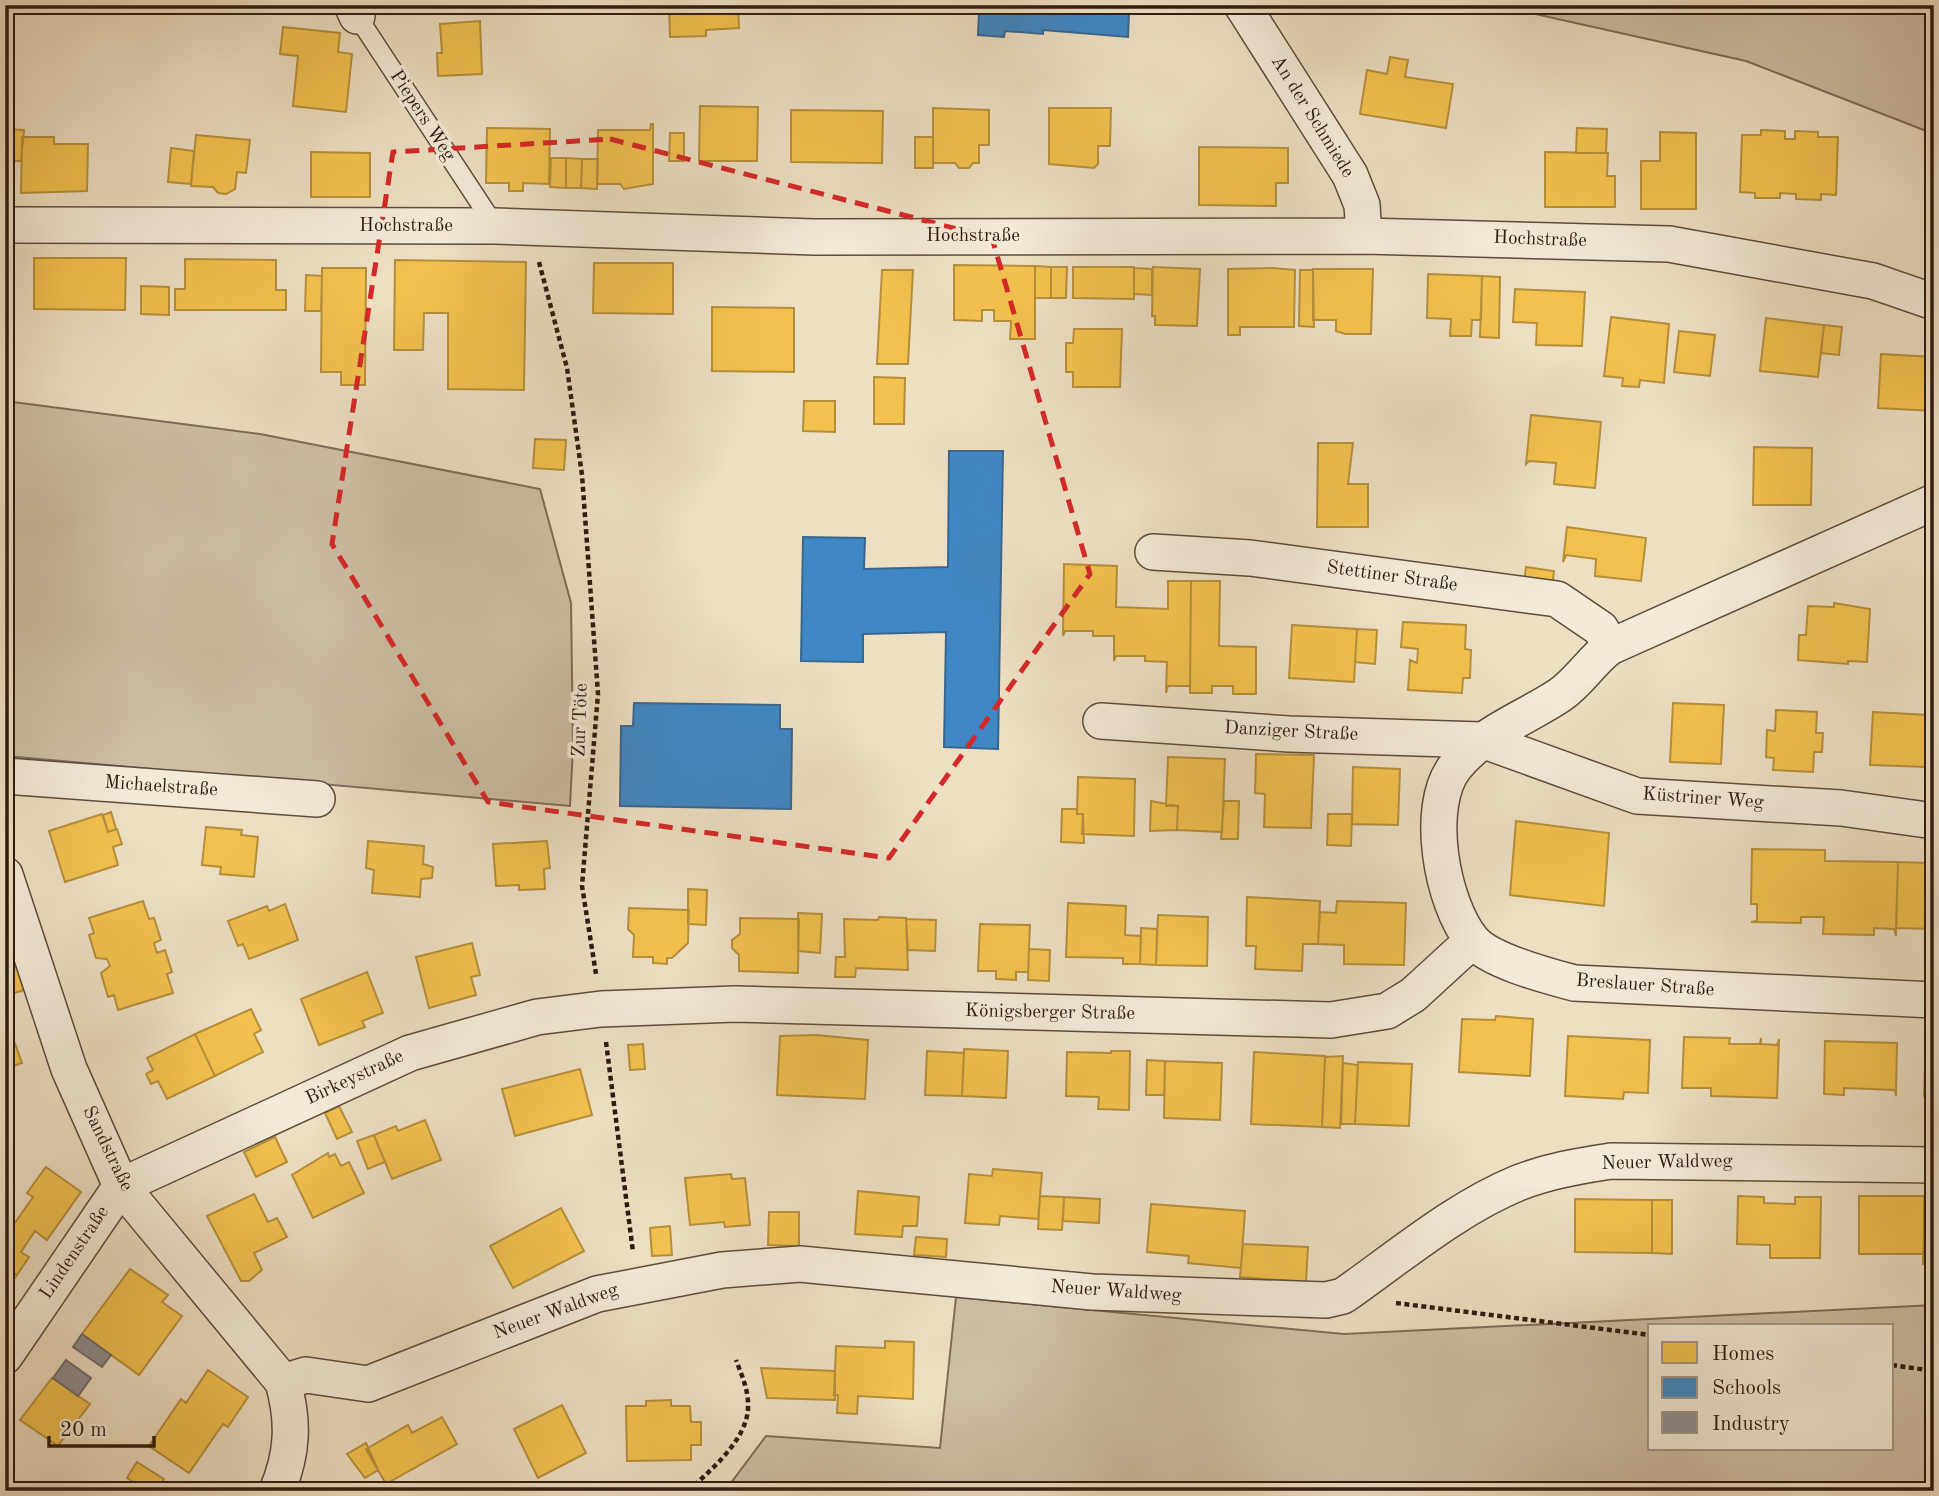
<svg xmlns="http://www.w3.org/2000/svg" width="1939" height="1496" viewBox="0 0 1939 1496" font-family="'Old Standard TT',serif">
	<rect width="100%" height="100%" fill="#eddfc2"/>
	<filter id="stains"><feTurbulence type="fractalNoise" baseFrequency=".00286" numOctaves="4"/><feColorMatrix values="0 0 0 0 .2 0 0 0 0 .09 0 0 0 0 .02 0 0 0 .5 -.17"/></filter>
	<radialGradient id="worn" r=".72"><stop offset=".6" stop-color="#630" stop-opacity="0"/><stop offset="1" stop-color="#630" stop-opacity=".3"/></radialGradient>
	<path fill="#cdbea4" stroke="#7e6c5a" stroke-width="2" fill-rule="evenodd" d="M1495 5H1934V134L1746 61Z
		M5 401 260 434 540 489 571 603 573 747 570 806 5 756Z
		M956 1297 1344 1334 1934 1305V1491H725L766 1436 940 1448ZM1650 1326H1892V1449H1650Z"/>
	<path fill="#f2c14e" stroke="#b78f3b" stroke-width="2" d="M5 5H15L9 24 5 23Z
		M669 5H738L739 28 706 30V36L670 37Z
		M480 21 482 74 438 76 437 53H442L440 24Z
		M283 27 340 33 338 52 352 54 346 112 293 106 298 56 280 54Z
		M1390 57 1408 60 1405 77 1453 84 1446 128 1360 114 1367 70 1387 74Z
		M700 106 758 107 757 161H699Z
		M933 108 989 110V145H979V163H973L969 168H959L955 163H933Z
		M1049 108H1111L1110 146H1098V164L1094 168 1049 164Z
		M791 110 883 111 882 163 791 162Z
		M651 124H653V184L624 189 620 184H597L598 130H650Z
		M487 128 550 129 549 184 523 183V191H509V183H486Z
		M1577 128 1607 129 1606 153H1576Z
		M5 129 24 130 21 161H5Z
		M1761 130 1785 131V139H1795V131L1818 132V137H1838L1836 195 1821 194V200L1796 199V194L1780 193V198H1755V193L1740 192 1742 135H1761Z
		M1660 132 1696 133V209H1641V161H1660Z
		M670 133H684V161H669Z
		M196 135 250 140 246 173 237 172 235 189 226 194 218 193 213 187 191 186Z
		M22 137H54V144H88L87 191 21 193Z
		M915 137H933V168H915Z
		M1199 147 1288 148V183H1276V206L1199 205Z
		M171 148 194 151 191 184 168 182Z
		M311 152 370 153V197H311Z
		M1545 152 1608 153 1607 176H1615V207H1545Z
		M551 158H566V188L550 187Z
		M566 158 582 159 581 188H566Z
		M582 159H598L597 189 581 188Z
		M34 258H126L125 310 34 309Z
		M185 259 276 260V290H286V310H175V289H185Z
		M395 260 526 262 524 390 448 389V313H424L423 350H394Z
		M594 263H673V314L593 313Z
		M954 265 1035 266V339H1010L1011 321H994V310H982V321L954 320Z
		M1035 266 1051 267V298H1035Z
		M1051 267H1067L1066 298H1051Z
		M1073 267H1134V299L1073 298Z
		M1153 267 1200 269 1197 326 1155 325V316H1152Z
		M322 268H366L365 385H341V372H321Z
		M1134 268 1152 269V295L1134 294Z
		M1273 268 1295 270 1294 327H1240V335H1228V269Z
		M1313 269H1373L1371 334H1345L1336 331V320H1313Z
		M882 270H913L908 364H877Z
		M1300 270H1313L1314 327 1299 326Z
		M1428 274 1482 276 1481 320H1472L1471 336H1450L1451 319 1427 318Z
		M306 275 322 276 321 311H305Z
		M1482 276 1500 277 1499 338 1480 337Z
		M141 286 169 287V315L141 314Z
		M1515 289 1585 292 1582 346 1536 345 1537 323 1513 322Z
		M712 307 794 308V372L712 371Z
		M1611 317 1669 324 1664 383 1640 380 1639 387 1622 386 1623 378 1604 376Z
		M1766 318 1824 325 1818 377 1760 371Z
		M1824 325 1842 327 1839 355 1821 353Z
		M1074 329H1122L1120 387H1073V372H1066V343H1073Z
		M1679 331 1715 335 1710 376 1674 372Z
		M1881 354 1934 357V411L1878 408Z
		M874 377 905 378 904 424H874Z
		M804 401H835V432L803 431Z
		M1531 415 1601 422 1595 488 1554 484 1556 463 1529 461 1526 464Z
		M535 439 566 440 564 470 533 468Z
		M1318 443H1353L1348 484H1368V527H1317Z
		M1754 447 1812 448 1811 505H1753Z
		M1567 527 1646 538 1641 581 1595 576 1596 559 1566 555 1563 562Z
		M1064 564 1117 566 1116 607 1168 609V581H1191L1190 686H1168L1166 693 1167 662 1145 661V656H1116L1114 661V636H1093V631H1065L1063 636Z
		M1526 567 1554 571 1552 588 1524 585Z
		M1191 581H1220L1219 646 1256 647V694H1233V686H1212V693H1190Z
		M1834 603 1870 609 1867 662 1848 661V664L1798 660 1799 635H1806L1808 606 1834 607Z
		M1403 622 1466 625 1465 649 1471 650 1470 678H1463L1462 693 1408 690 1410 660 1417 663 1418 649 1401 647Z
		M1292 625 1357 629 1354 682 1289 678Z
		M1357 629 1377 630 1375 664 1355 662Z
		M1673 703 1724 705 1721 764 1670 762Z
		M1776 710 1817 712 1816 733H1823L1822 752H1814L1813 772 1773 770 1774 758 1766 757 1767 730 1775 731Z
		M1873 712 1929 715 1928 732H1934V749L1927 748 1926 767 1870 765Z
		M1256 754 1314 755 1311 828 1264 827 1265 794 1255 793Z
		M1168 757 1225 759 1222 832 1177 830 1178 806H1166Z
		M1353 767 1400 769 1398 825 1352 824Z
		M1078 777 1135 779 1134 836 1082 834 1083 814H1077Z
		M1151 801 1178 806 1177 830 1150 831Z
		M1224 801H1239L1238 839H1221Z
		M1062 809H1077V814H1083L1084 843 1061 842Z
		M111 812 116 829 108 832 103 815Z
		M102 814 108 832 117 829 122 844 113 847 118 865 65 882 49 831Z
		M1328 814H1352L1351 846 1327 845Z
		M1516 821 1609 833 1604 906 1510 895Z
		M206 827 242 830 241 835 258 837 254 877 220 874 221 867 202 865Z
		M368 841 424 846 423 864 433 867 432 878 421 879 420 897 372 893 374 870 366 868Z
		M547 841 550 868 544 869 545 889 519 890V885L496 886 493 844Z
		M1752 849 1825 850V861L1898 862 1896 936 1894 929 1874 928V935L1823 934 1824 917H1801V923L1751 922 1757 921V904H1751Z
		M1928 854 1934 855V929L1896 928 1898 862 1928 863Z
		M688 889 707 890 706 925 688 924Z
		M1247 897 1320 901 1318 944H1303L1302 971 1255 969 1256 946H1246Z
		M143 901 149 919 154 918 161 940 154 943 157 953 165 950 172 972 167 974 173 993 118 1010 114 995 108 997 101 973 110 966 107 959 96 958 89 935 94 933 89 918Z
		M1337 901 1406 903 1404 965 1344 964V945L1318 944 1320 912 1336 913Z
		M1068 903 1126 906 1125 935 1141 936 1140 964H1123V958L1066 957Z
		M285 904 298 940 249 959 243 944 238 946 228 921 267 906 269 911Z
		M629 908 689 910 688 943 672 958H667V964L653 963V957H633L634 935 628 929Z
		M798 913 822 914 820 953 798 951Z
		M1158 915 1208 917 1207 966 1156 965Z
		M879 917 906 918 908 970 856 968 855 977H835L836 957H845L844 919 878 920Z
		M740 918 799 919 798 973 739 971V955L732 948V940L740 934Z
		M906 919 936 920 935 951 908 950Z
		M980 924 1030 925 1028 972H1016V980L996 979V971H978Z
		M1141 928 1157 929 1156 965 1140 964Z
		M5 935 24 990 5 996Z
		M472 943 480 975 471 977 476 995 429 1008 416 957Z
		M1029 949 1050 950 1049 981 1028 980Z
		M367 972 383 1013 362 1021 365 1027 319 1045 301 999Z
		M251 1009 261 1030 254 1034 263 1052 215 1076 195 1034Z
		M1496 1016 1533 1019 1530 1076 1459 1072 1462 1019 1495 1020Z
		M10 1030 22 1063 5 1069V1032Z
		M195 1034 215 1076 167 1099 158 1081 151 1084 146 1074 153 1070 147 1058Z
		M816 1035 868 1040 865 1099 777 1095 780 1036Z
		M1568 1036 1650 1040 1648 1093 1624 1092 1623 1099 1565 1096Z
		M1684 1037 1730 1038 1729 1044H1760L1761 1038V1044L1777 1045 1779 1039 1777 1098 1711 1096V1088H1682Z
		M1825 1041 1897 1043 1896 1096 1895 1090 1844 1088V1095L1824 1094Z
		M643 1044 645 1069 630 1070 628 1045Z
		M964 1049 1008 1051 1006 1098 962 1096Z
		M927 1051 964 1053 962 1096 925 1095Z
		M1111 1051H1130L1129 1110 1098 1109 1099 1097 1066 1096 1067 1052 1111 1053Z
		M1254 1052 1325 1056 1322 1127 1251 1124Z
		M1343 1056 1340 1128 1322 1127 1325 1057Z
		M1147 1060 1165 1061 1164 1095H1146Z
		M1165 1061 1222 1063 1220 1120 1164 1118Z
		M1358 1062 1412 1064 1409 1126 1355 1124Z
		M1343 1063 1358 1065 1355 1124H1341Z
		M1925 1066H1934V1096H1924Z
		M580 1069 592 1115 515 1136 502 1089Z
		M339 1106 352 1132 337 1139 325 1113Z
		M425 1120 441 1160 392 1179 374 1135 396 1126 398 1131Z
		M374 1135 385 1162 368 1169 357 1141Z
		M275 1137 287 1162 256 1177 244 1152Z
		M328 1153 329 1157 335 1154 341 1166 349 1162 364 1193 313 1218 292 1175Z
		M46 1167 81 1192 47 1240 35 1231 21 1252 29 1257 17 1275 5 1266V1237L33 1197 27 1193Z
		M993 1169 1042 1173 1038 1219 1000 1216 999 1225 965 1223 969 1174 992 1176Z
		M731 1174 732 1179 745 1178 750 1225 725 1227 724 1222 690 1225 685 1178Z
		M858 1191 919 1197 917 1226H903L902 1237 855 1234Z
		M254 1194 268 1222 277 1218 287 1237 254 1253 262 1270 249 1281H241L207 1216Z
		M1040 1196 1064 1197 1062 1230 1038 1229Z
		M1738 1196 1764 1197V1203L1795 1204V1197H1821L1820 1258H1770V1245L1737 1244Z
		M1859 1196H1924V1254H1859Z
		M1064 1197 1100 1199 1099 1223 1063 1221Z
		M1575 1199 1652 1200V1253L1575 1252Z
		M1652 1200H1672V1254L1652 1253Z
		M1151 1204 1245 1211 1241 1268 1188 1263 1189 1256 1147 1252Z
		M561 1208 584 1251 513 1288 490 1246Z
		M769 1212H799V1246L768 1245Z
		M670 1226 672 1255 652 1256 650 1228Z
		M1924 1236H1934V1264H1923Z
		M916 1237 947 1239 946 1257 914 1255Z
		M1243 1244 1308 1247 1306 1282 1240 1277Z
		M5 1266 17 1275 9 1286 5 1283Z
		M130 1269 168 1295 162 1302 182 1316 139 1375 82 1334Z
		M885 1341 914 1342 913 1399 858 1396 857 1414 837 1413 838 1395H834L836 1346 885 1348Z
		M761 1368 835 1371V1400L767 1398Z
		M208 1370 248 1397 228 1427 223 1424 189 1473 149 1446 181 1399 186 1403Z
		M52 1378 90 1404 58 1446 20 1420Z
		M671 1400V1406H690L691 1422H701V1445H691V1460L627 1461 626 1406H646V1401Z
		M562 1405 586 1453 538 1478 514 1429Z
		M442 1417 457 1444 386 1484 366 1449 408 1425 412 1433Z
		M366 1443 378 1470 365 1478 347 1454Z
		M137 1462 164 1479 157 1491H148L127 1478Z
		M5 1482 17 1491H5Z"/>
	<path fill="#3f88c5" stroke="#3a678f" stroke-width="2" d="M991 5H1135L1134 14 1129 13 1128 37 1043 30V34L1005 31 1004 37 978 35 979 12H990Z
		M949 451H1003L998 749 944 747 946 632 863 634V662L801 661 803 537 865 538 864 569 948 567Z
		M634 703 780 705V729H792L791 809 620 806 621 726H633Z"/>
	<path fill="#8d8d92" stroke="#706b6b" stroke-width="2" d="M82 1334 111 1355 102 1367 73 1347Z
		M66 1360 91 1378 78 1396 53 1378Z"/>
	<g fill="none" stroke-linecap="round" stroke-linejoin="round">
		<g stroke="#5e4c3c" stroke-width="21">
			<path id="service" d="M357 16 495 226"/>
		</g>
		<g stroke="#5e4c3c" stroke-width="38">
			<path id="minor" d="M352 5 357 16
				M1242 5 1350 175 1362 205 1364 236
				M5 225 495 226 814 237 1364 236 1669 244 1873 281 1934 302
				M1934 502 1610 647C1591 661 1580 681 1560 695 1524 719 1483 732 1455 767 1424 807 1442 903 1472 940 1489 961 1548 976 1574 983L1934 1000
				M1153 552 1250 558 1557 599 1601 629 1610 647
				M1101 721 1289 734 1482 740 1637 796 1841 808 1934 821
				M5 776 317 799
				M5 875 69 1069 121 1186 283 1382C294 1421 293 1453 277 1491
				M121 1186 410 1053 537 1017 601 1009 735 1004 1331 1020 1387 1011 1413 995 1472 941
				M5 1356 121 1186
				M283 1382 306 1375 368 1384 597 1294 722 1270 800 1264 1092 1292 1326 1300 1343 1296C1399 1257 1455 1209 1518 1183 1548 1171 1579 1166 1611 1161L1934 1165"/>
		</g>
		<path stroke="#2e1b10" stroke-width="4.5" stroke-dasharray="5 3.5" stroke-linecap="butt" d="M539 262 567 368 582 475 598 694 582 886 596 974
			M606 1042 633 1252
			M1396 1303 1650 1335
			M1892 1365 1934 1371
			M688 1491C710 1471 747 1440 748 1408 749 1391 742 1376 736 1360"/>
		<use href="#service" stroke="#f3ead7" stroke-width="18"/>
		<use href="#minor" stroke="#f3ead7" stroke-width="35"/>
	</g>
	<path fill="none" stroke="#d62828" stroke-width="5" stroke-dasharray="14 9" stroke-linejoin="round" d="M610 139 992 238 1090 574 889 858 488 802 332 544 393 152Z"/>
	<g text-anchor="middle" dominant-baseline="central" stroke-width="7" stroke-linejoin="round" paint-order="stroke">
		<g font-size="19" fill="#2e1b10" stroke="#f3ead7">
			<text transform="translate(422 116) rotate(57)">Piepers Weg</text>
			<text transform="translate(1312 117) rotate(58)">An der Schmiede</text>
			<text x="406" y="226">Hochstraße</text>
			<text x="973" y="236">Hochstraße</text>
			<text transform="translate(1540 240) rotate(2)">Hochstraße</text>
			<text transform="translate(1392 577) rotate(8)">Stettiner Straße</text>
			<text transform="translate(581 720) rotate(-88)">Zur Töte</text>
			<text transform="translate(1291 732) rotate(3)">Danziger Straße</text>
			<text transform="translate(161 787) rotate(4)">Michaelstraße</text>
			<text transform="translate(1703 799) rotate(4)">Küstriner Weg</text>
			<text transform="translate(1645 986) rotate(4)">Breslauer Straße</text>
			<text transform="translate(1050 1013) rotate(1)">Königsberger Straße</text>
			<text transform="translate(355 1078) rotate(-25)">Birkeystraße</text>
			<text transform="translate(107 1149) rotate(64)">Sandstraße</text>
			<text transform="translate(1667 1163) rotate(-1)">Neuer Waldweg</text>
			<text transform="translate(75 1253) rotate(-56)">Lindenstraße</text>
			<text transform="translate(1116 1292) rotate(4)">Neuer Waldweg</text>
			<text transform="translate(556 1312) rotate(-20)">Neuer Waldweg</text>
		</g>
	</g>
	<rect width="1939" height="1496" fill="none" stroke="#eddfc2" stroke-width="28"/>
	<rect x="7" y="7" width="1925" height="1482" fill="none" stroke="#2e1b10" stroke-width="3.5"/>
	<rect x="14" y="14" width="1911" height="1468" fill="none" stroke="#2e1b10" stroke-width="2"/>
	<rect x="1648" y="1324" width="245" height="126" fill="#f3ead7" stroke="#a49787" stroke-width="2"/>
	<rect x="1662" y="1342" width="35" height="21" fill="#f2c14e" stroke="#a49787" stroke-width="2"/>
	<text x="1712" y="1360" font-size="21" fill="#2e1b10">Homes</text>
	<rect x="1662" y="1377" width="35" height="21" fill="#3f88c5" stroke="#a49787" stroke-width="2"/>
	<text x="1712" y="1394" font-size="21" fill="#2e1b10">Schools</text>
	<rect x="1662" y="1412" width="35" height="21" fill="#8d8d92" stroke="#a49787" stroke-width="2"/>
	<text x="1712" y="1430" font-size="21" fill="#2e1b10">Industry</text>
	<path d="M49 1436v10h105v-10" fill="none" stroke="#2e1b10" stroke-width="3.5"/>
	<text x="60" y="1436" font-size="21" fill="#2e1b10" stroke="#f3ead7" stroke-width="5" paint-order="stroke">20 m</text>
	<rect width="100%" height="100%" filter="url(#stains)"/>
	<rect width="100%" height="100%" fill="url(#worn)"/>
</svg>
